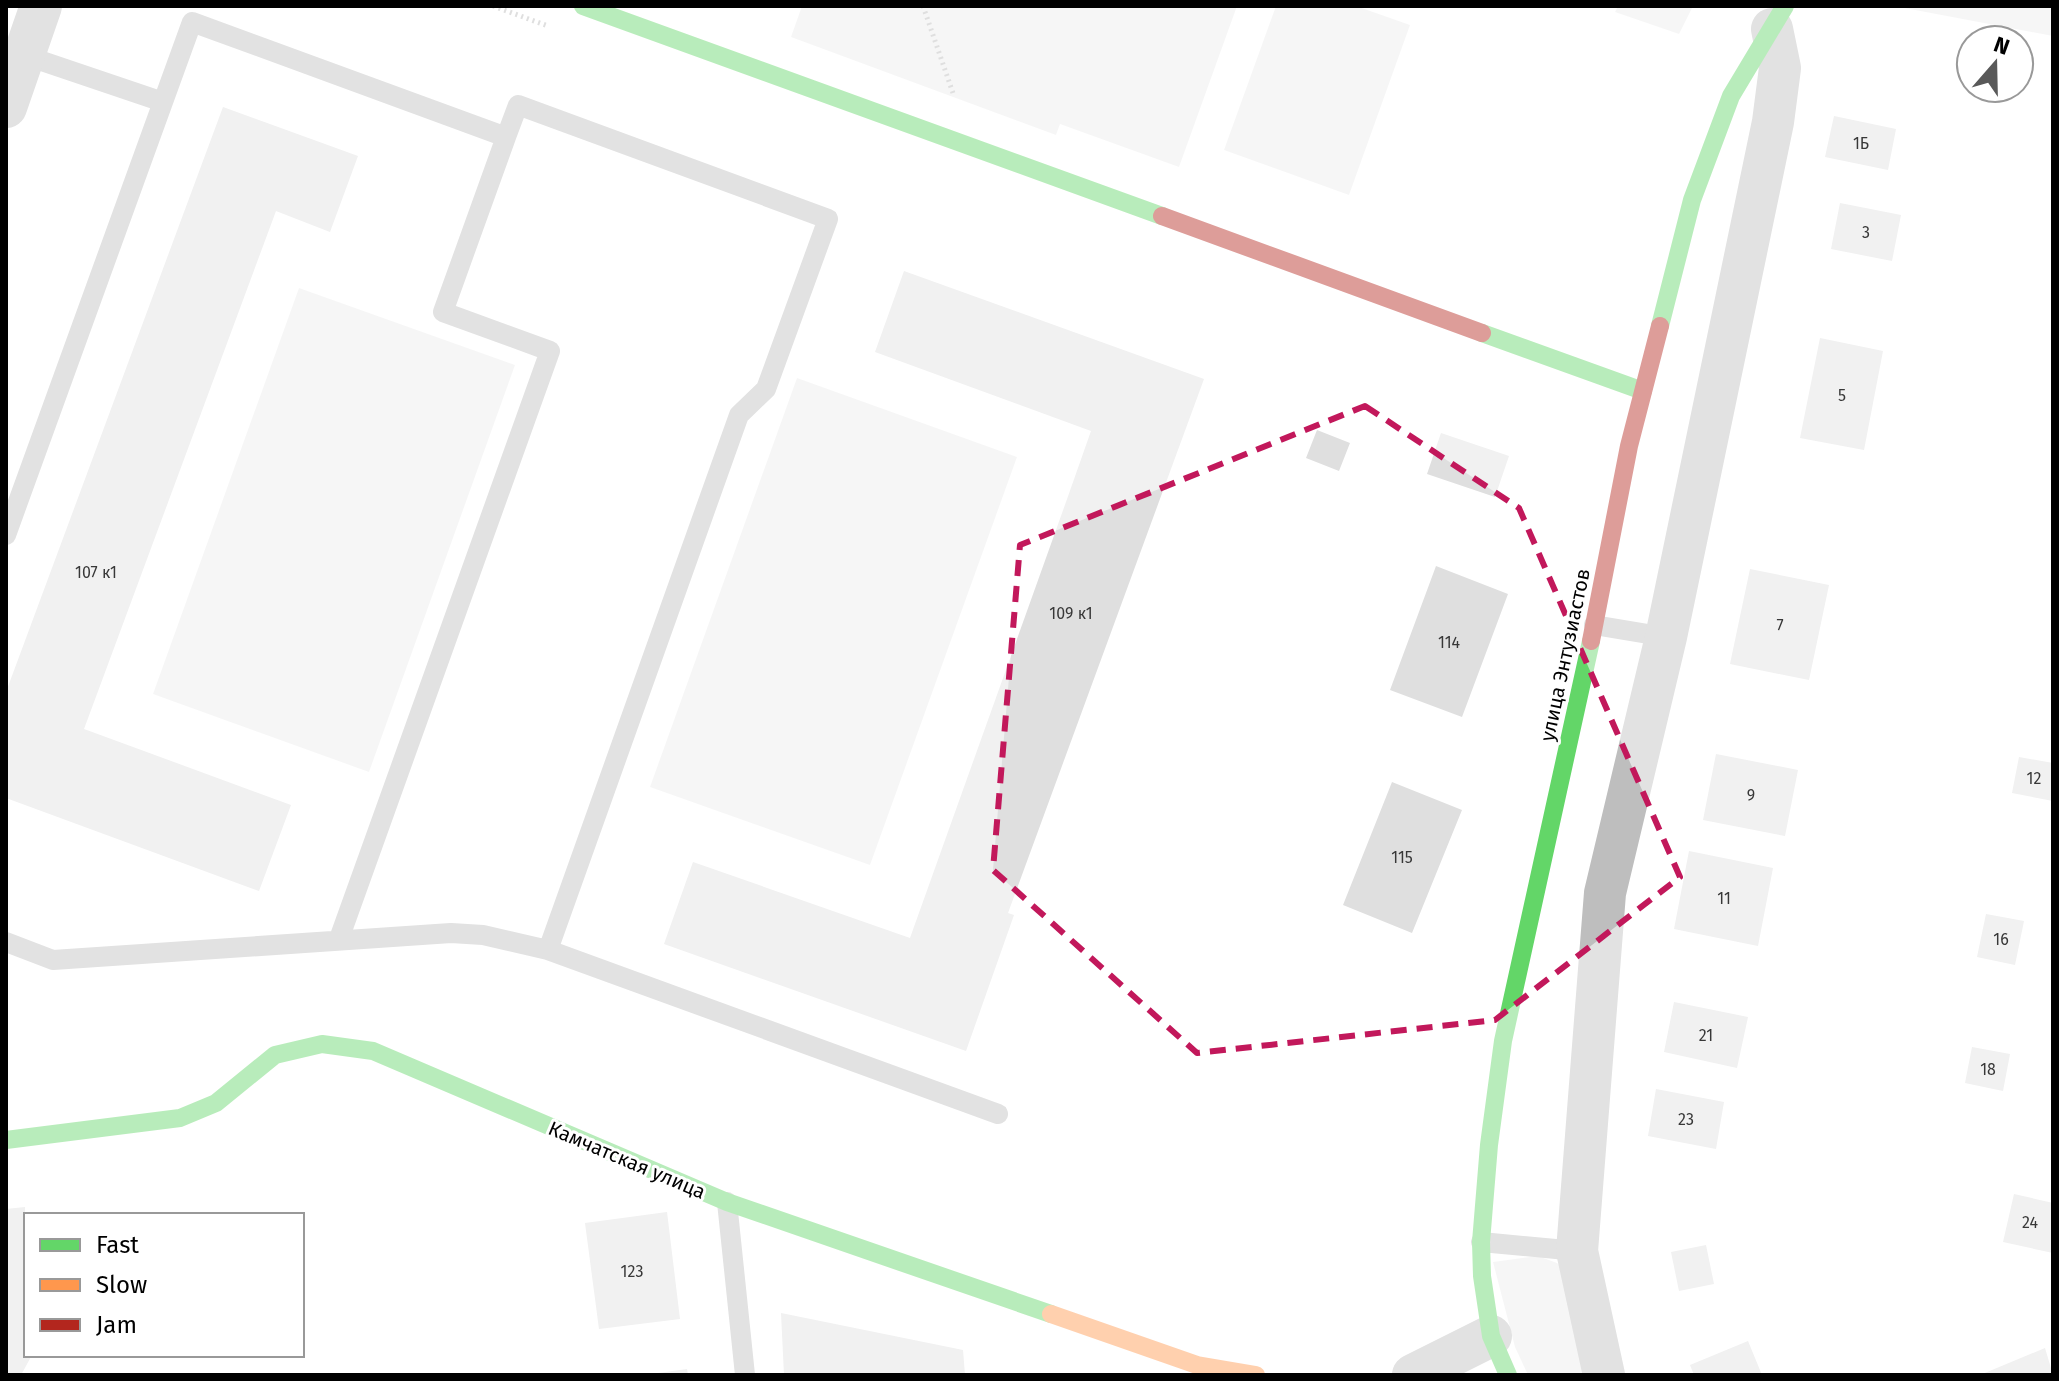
<svg xmlns="http://www.w3.org/2000/svg" width="2059" height="1381" viewBox="0 0 2059 1381" font-family="'Fira Sans',sans-serif">
	<rect width="100%" height="100%" fill="#fff"/>
	<path fill="#ececec" d="M802 6H1237L1179 167 1060 124 1056 135 791 37Z
		M1276 6H1356L1410 25 1349 195 1224 150Z
		M1618 6H1693L1679 34 1615 12Z
		M1894 6H2053V36Z
		M299 288 515 365 369 772 153 694Z
		M797 378 1017 457 870 865 650 787Z
		M1538 1256 1557 1263 1567 1272 1589 1375H1528L1515 1347 1493 1262Z"/>
	<path fill="#dfdfdf" d="M223 107 358 156 330 232 276 211 84 729 291 805 259 891 6 798V692Z
		M1834 116 1896 129 1888 170 1825 157Z
		M1840 203 1901 215 1892 261 1831 249Z
		M904 271 1204 379 1008 913 1014 915 966 1051 664 944 693 862 910 938 1066 502 1091 431 875 352Z
		M1820 338 1883 351 1864 450 1800 438Z
		M1317 430 1350 443 1339 471 1306 458Z
		M1441 433 1509 456 1495 497 1427 474Z
		M1436 566 1508 594 1462 717 1390 690Z
		M1750 569 1829 585 1809 680 1730 664Z
		M1716 754 1798 770 1785 836 1703 820Z
		M2019 757 2053 763V801L2012 793Z
		M1392 782 1462 810 1412 933 1343 905Z
		M1689 851 1773 868 1758 946 1674 929Z
		M1986 914 2024 921 2015 965 1977 957Z
		M1674 1002 1748 1017 1737 1068 1664 1052Z
		M1972 1047 2010 1054 2003 1091 1965 1083Z
		M1656 1089 1724 1102 1716 1149 1648 1136Z
		M2014 1194 2053 1203V1253L2003 1242Z
		M25 1207 26 1355H32L21 1375H6V1209Z
		M667 1212 680 1319 599 1329 585 1223Z
		M1706 1245 1714 1284 1679 1291 1671 1252Z
		M781 1313 963 1350 965 1375H784Z
		M1748 1341 1762 1375H1694L1690 1365Z
		M2045 1348 2053 1375H1980Z
		M687 1369 688 1375H658V1373Z"/>
	<g fill="none" stroke-linecap="round" stroke-linejoin="round">
		<path stroke="#b9b9b9" stroke-width="5" stroke-dasharray="2 4" stroke-linecap="butt" d="M493 6 548 26
			M923 6 954 96"/>
		<path stroke="#bebebe" stroke-width="20" d="M24 55 163 102
			M6 535 192 22 506 137 518 105 828 219 766 389 739 415 548 950 998 1114
			M1594 625 1666 637
			M339 939 550 351 443 312 506 137
			M6 942 53 960 451 933 483 935 548 950
			M727 1202 745 1375
			M1481 1242 1577 1251"/>
		<path stroke="#bebebe" stroke-width="42" d="M6 107 41 6
			M1413 1375 1491 1336
			M1604 1375 1577 1251 1605 893 1666 637 1773 122 1780 68 1772 29"/>
		<path stroke="#63d668" stroke-width="18" d="M583 6 1162 216
			M1660 326 1692 200 1731 96 1785 6
			M1482 333 1643 391
			M6 1140 180 1118 216 1103 275 1055 322 1044 373 1051 727 1202 1051 1314
			M1508 1375 1491 1336 1482 1276 1481 1242 1489 1145 1503 1041 1591 641"/>
		<path stroke="#ff974d" stroke-width="18" d="M1051 1314 1197 1365 1256 1375"/>
		<path stroke="#b3261e" stroke-width="18" d="M1162 216 1482 333
			M1591 641 1629 446 1660 326"/>
	</g>
	<path d="M0 0H2059V1381H0ZM1365 406 1519 508 1680 877 1495 1020 1197 1053 993 870 1020 545Z" fill="#fff" fill-opacity=".55" fill-rule="evenodd"/>
	<path fill="none" stroke="#c2185b" stroke-width="6" stroke-dasharray="16 10" stroke-linejoin="round" d="M1365 406 1519 508 1680 877 1495 1020 1197 1053 993 870 1020 545Z"/>
	<g text-anchor="middle" dominant-baseline="central" stroke-width="6" stroke-linejoin="round" paint-order="stroke">
		<g font-size="16" fill="#383838">
			<text x="1861" y="143">1Б</text>
			<text x="1866" y="232">3</text>
			<text x="1842" y="395">5</text>
			<text x="96" y="572">107 к1</text>
			<text x="1071" y="613">109 к1</text>
			<text x="1780" y="625">7</text>
			<text x="1449" y="642">114</text>
			<text x="2034" y="778">12</text>
			<text x="1751" y="795">9</text>
			<text x="1402" y="857">115</text>
			<text x="1724" y="898">11</text>
			<text x="2001" y="939">16</text>
			<text x="1706" y="1035">21</text>
			<text x="1988" y="1069">18</text>
			<text x="1686" y="1119">23</text>
			<text x="2030" y="1222">24</text>
			<text x="632" y="1271">123</text>
		</g>
		<g font-size="20" fill="#000" stroke="#fff">
			<text transform="translate(1565 655) rotate(-78)">улица Энтузиастов</text>
			<text transform="translate(627 1160) rotate(23)">Камчатская улица</text>
		</g>
	</g>
	<rect width="2059" height="1381" fill="none" stroke="#000000" stroke-width="16"/>
	<rect x="24" y="1213" width="280" height="144" fill="#ffffff" stroke="#999999" stroke-width="2"/>
	<rect x="40" y="1239" width="40" height="12" fill="#63d668" stroke="#999999" stroke-width="2"/>
	<text x="96" y="1253" font-size="24" fill="#000000">Fast</text>
	<rect x="40" y="1279" width="40" height="12" fill="#ff974d" stroke="#999999" stroke-width="2"/>
	<text x="96" y="1293" font-size="24" fill="#000000">Slow</text>
	<rect x="40" y="1319" width="40" height="12" fill="#b3261e" stroke="#999999" stroke-width="2"/>
	<text x="96" y="1333" font-size="24" fill="#000000">Jam</text>
	<g transform="translate(1995 64) rotate(20)"><circle r="38" fill="#ffffff" stroke="#999999" stroke-width="2"/>
	<path d="M0-6L14 30L0 20L-14 30Z" fill="#595959"/>
	<text y="-12" font-size="22" font-weight="bold" text-anchor="middle" fill="#000000">N</text>
	</g>
</svg>
